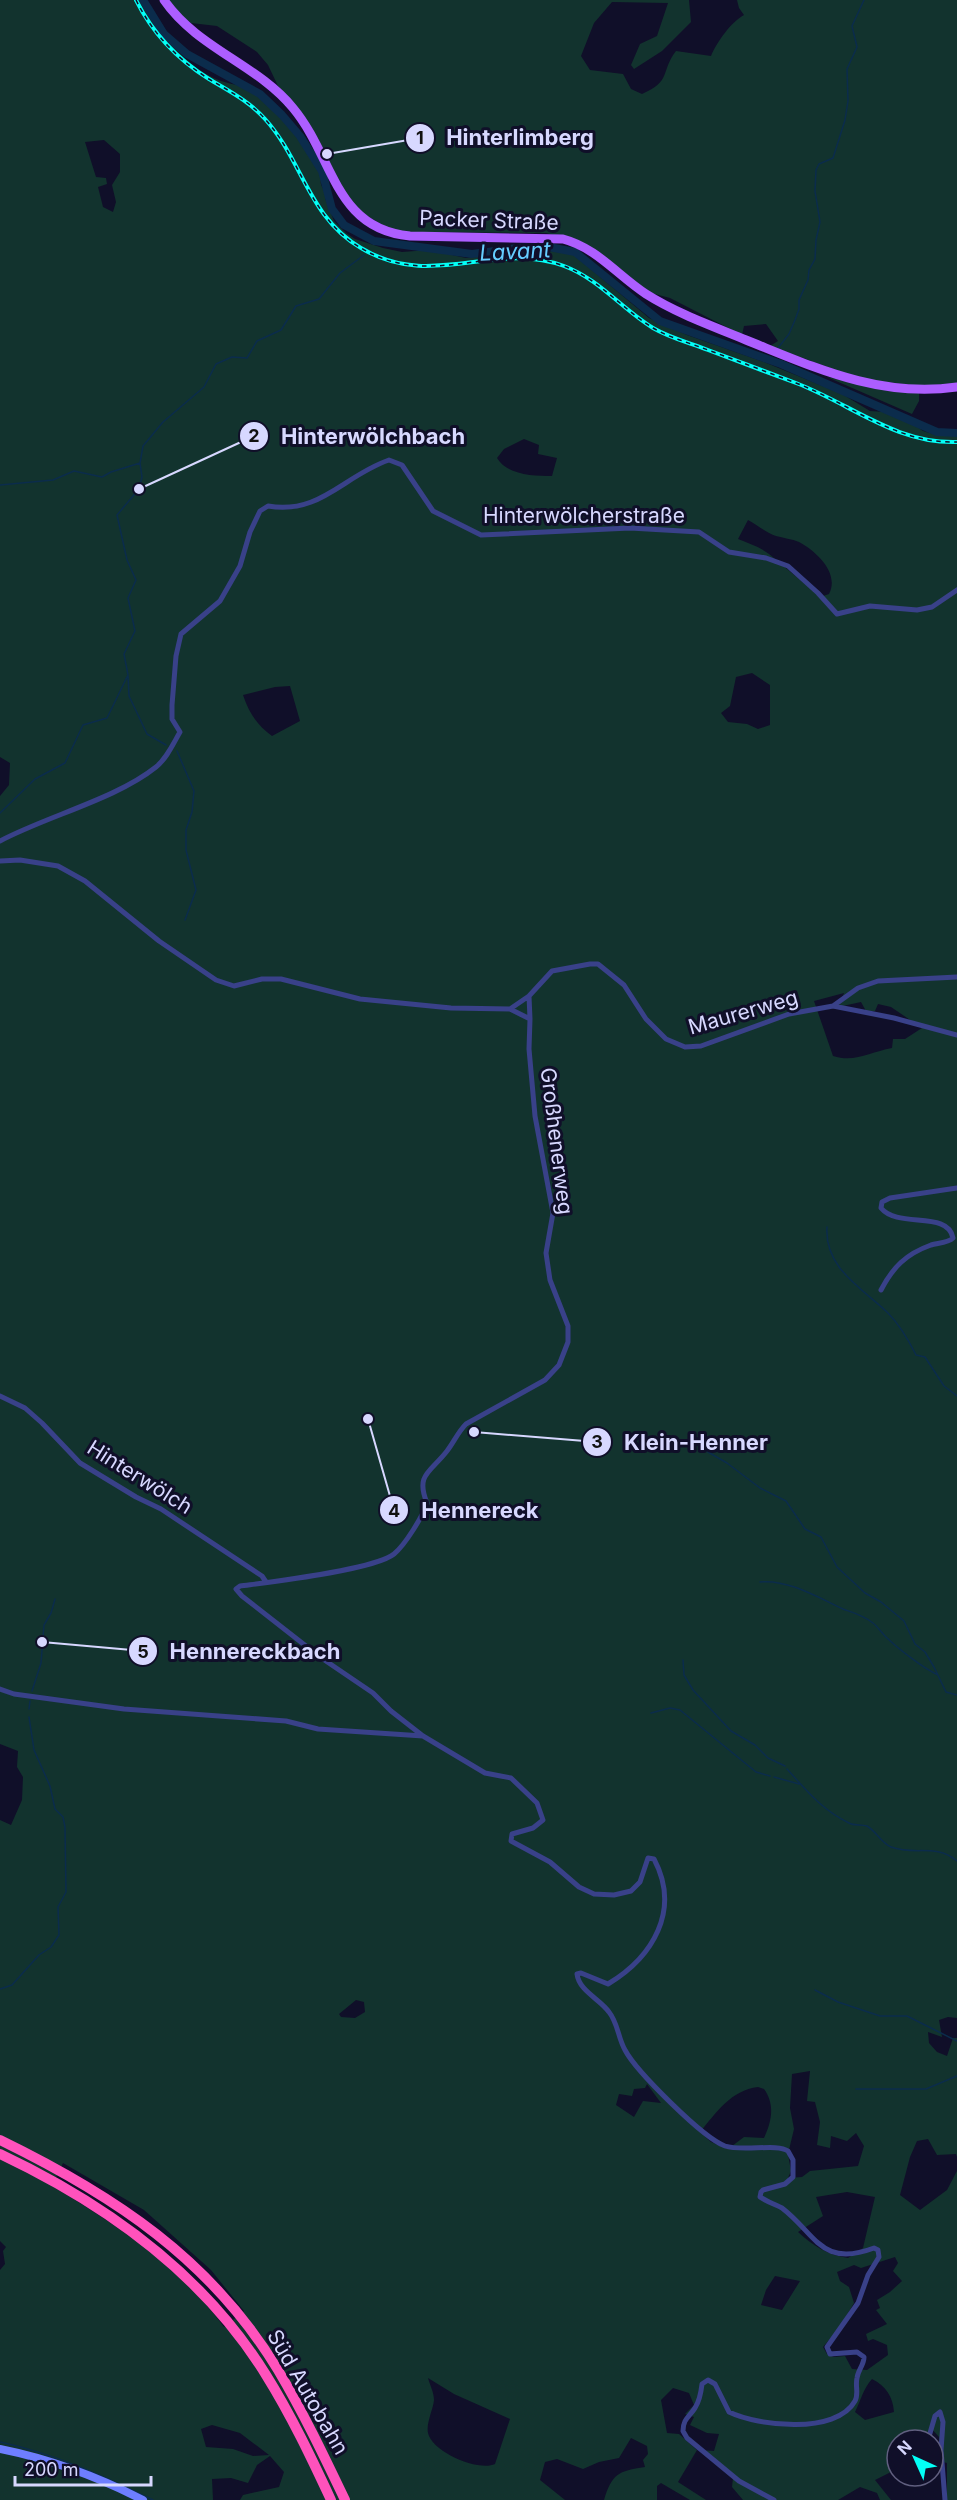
<svg xmlns="http://www.w3.org/2000/svg" width="957" height="2500" viewBox="0 0 957 2500" font-family="Inter,sans-serif">
	<rect width="100%" height="100%" fill="#100f29"/>
	<path fill="#12332e" fill-rule="evenodd" d="M0 0H141C155 30 189 70 221 81 233 85 244 85 256 92 272 103 317 156 321 175 322 178 320 182 321 184 322 189 326 191 328 196L325 198 334 221 346 233 355 239 383 248 402 252 429 250 466 258 545 250 574 255 649 318 687 335 764 362 842 394 870 411 885 412 912 423 923 431 937 435 957 436V2018L948 2017 939 2020 942 2037 928 2032 929 2043 937 2052 947 2056 953 2038H957V2157L956 2154 937 2155 928 2139 917 2141 910 2157 900 2195 920 2210 947 2190 957 2171V2500H947V2463L939 2461V2437L931 2428 926 2440H897V2469L875 2480 891 2500H880L877 2493 860 2487 838 2500H743L732 2487 733 2478 700 2450 714 2451 719 2434 707 2433 690 2425 694 2417 685 2414 694 2405 689 2393 673 2388 661 2400 667 2433 679 2434 697 2450 678 2482 706 2500H690L661 2483 657 2486V2500H604C612 2474 618 2471 645 2467L643 2460 648 2454 647 2446 631 2438 619 2458 599 2462 583 2469 557 2459 545 2462 540 2480 565 2500H240L243 2495 279 2487 284 2472 270 2456 257 2465 248 2483 231 2478 212 2479 213 2500H0V2270L5 2264 3 2251 6 2247 0 2241V1820L11 1825 22 1800 23 1777 17 1767 18 1751 0 1744V796L9 785 10 763 0 757ZM104 140 120 154V172L112 185 116 202 113 212 103 207 98 187 107 184 106 178 96 177 85 142ZM524 439 539 445 538 454 557 458 552 476C533 476 507 475 497 458L504 449ZM748 520C757 525 767 533 776 536 783 538 792 539 799 542 816 551 840 573 829 594L820 597C803 582 786 568 769 554 760 547 748 543 738 539ZM752 673 770 685V725L758 729 747 724 728 722 721 713 730 706 736 677ZM290 686 300 721 272 736C257 725 249 713 243 695L275 687ZM844 993 838 1007 861 1002 866 1011H875L878 1004 891 1007 922 1028 905 1039H893L892 1048C870 1052 855 1063 833 1056L814 1001ZM356 2000 364 2002 365 2012 355 2018 341 2017 339 2014ZM810 2071 807 2101 815 2102 820 2122 817 2145 830 2148 831 2136 847 2141 856 2133 864 2146 858 2166 810 2171 802 2177 788 2178 791 2171 788 2154 794 2129 790 2108 792 2074ZM647 2084 661 2103 643 2101 634 2117 616 2105 619 2094 632 2096 634 2089 645 2088ZM758 2087 764 2089C775 2104 772 2121 764 2138L744 2137 728 2149 711 2142 700 2132C716 2113 731 2090 758 2087ZM63 2163 144 2210 211 2270 244 2311 224 2327C180 2266 115 2224 52 2186ZM847 2192 875 2197 863 2248 848 2258C828 2255 813 2246 798 2232L823 2216 816 2197ZM895 2257 898 2263 893 2271 902 2281 890 2292 877 2300 880 2308 876 2310 887 2324 866 2334 868 2341 873 2339 887 2345 888 2355 867 2370 852 2369 845 2356 834 2357 827 2354 823 2347 840 2327 854 2303 849 2287 840 2281 837 2272 854 2265 861 2268ZM775 2276 800 2281 782 2310 761 2305 766 2290ZM428 2378 454 2394 510 2419 495 2464C479 2472 432 2452 428 2433 426 2423 433 2410 434 2400 434 2393 430 2385 428 2378ZM872 2379C886 2386 893 2397 894 2412L865 2420 855 2412C861 2400 863 2389 872 2379ZM212 2425 240 2433 269 2455 253 2456 233 2449 206 2447 201 2429Z
		M168 0H689L691 22 662 51 634 69 631 65 640 44 657 36 668 3 612 2 594 23 581 56 590 70 623 74 631 89 642 94C672 81 660 72 676 51L711 56C717 42 731 22 744 15L739 8 737 0H957V383L921 386 861 379 770 346 778 341 766 324 744 326 742 335 670 298 651 293 579 241 546 233 406 232 390 229 355 209 300 114 278 86 268 65 257 52 217 26 191 23 173 9Z
		M827 377 880 388 919 391V401L912 414Z"/>
	<g fill="none" stroke-linecap="round" stroke-linejoin="round">
		<path stroke="#0b2c4c" stroke-width="1.5" d="M778 348 789 334 795 320 799 309V300L808 280 809 270 815 259 816 240 820 222 815 191 816 170 819 164 833 158 845 120 848 101 847 69 857 47 852 26 864 0
			M0 485 53 480 74 471 102 477 111 472 140 463
			M128 676 129 696 147 734 166 745
			M177 751 194 791 192 812 186 830V850L196 890 185 920
			M0 813 35 779 65 763 83 725 107 718 128 675 124 654 135 631 128 598 136 580 127 560 117 515 139 489 142 477 140 463 143 446 163 422 204 387 216 364 232 357 247 358 257 341 281 330 296 306 319 299 340 273 364 255
			M827 1227C824 1268 862 1288 888 1313 900 1325 908 1339 916 1355L925 1357 944 1386 957 1396
			M696 1440 708 1452 727 1463 760 1488 786 1501 805 1529 821 1537 837 1567 865 1593 881 1602 904 1621 915 1644 925 1652 934 1667 946 1692 957 1695
			M760 1582C788 1579 819 1598 843 1609 854 1613 863 1615 873 1623 877 1626 881 1632 885 1636 897 1648 923 1668 938 1675
			M683 1660 684 1675 693 1690 731 1731 755 1745 768 1758 785 1766
			M32 1691 41 1663 44 1625 51 1613 55 1599
			M29 1709 30 1701
			M651 1713 670 1708 680 1710 756 1772 770 1776
			M787 1769C806 1790 822 1810 849 1823 854 1826 861 1824 867 1826 876 1831 881 1843 891 1847 915 1856 935 1843 957 1861
			M774 1777 799 1784
			M0 1989 12 1985 39 1955 51 1947 59 1935 58 1907 66 1892 65 1827 63 1817 55 1809 50 1786 34 1750 29 1717
			M815 1990 838 2002 880 2016H907L957 2041
			M856 2089H926L957 2076
			M0 2442C55 2454 103 2476 153 2500"/>
		<path stroke="#0b2c4c" stroke-width="8" d="M143 0 164 34 187 54 260 94 282 115 300 136 322 171 332 209 344 225 374 241 472 254 517 248 549 247 575 252 660 321 781 364 937 432 957 433"/>
		<path stroke="#394189" stroke-width="5" d="M0 841C47 816 116 799 156 767 167 758 173 744 180 732L172 719V705L176 656 181 634 220 601 240 566 250 532 260 511 268 506C320 515 343 476 389 460L402 465 433 511 481 535 630 528 699 532 729 552 766 558 788 566 818 593 837 614 870 606 917 610 932 607 957 590
			M0 861 20 860 58 866 85 881 159 941 216 980 234 986 262 979H281L360 999 451 1008 510 1009 530 1019 529 1049 535 1116 553 1213 546 1253 550 1280 568 1326V1342L559 1365 545 1380 466 1424C458 1432 454 1442 447 1451 431 1472 415 1474 427 1503 423 1516 405 1545 394 1554 374 1570 270 1582 240 1586L236 1589 242 1596 320 1657 373 1693 391 1711 423 1736 485 1773 511 1778 537 1803 543 1820 533 1828 512 1834 511 1841 550 1862 579 1887 594 1894 614 1895 631 1891 640 1882 648 1858 654 1859C681 1910 653 1957 608 1984L581 1973 577 1974C579 1991 600 1999 609 2012 618 2023 618 2038 625 2050 636 2071 703 2138 725 2146 743 2152 777 2143 788 2151L793 2160V2177L785 2184 763 2190 761 2192 760 2197C767 2202 775 2204 782 2208 816 2234 821 2268 874 2248L878 2250 879 2257 868 2275 858 2303 827 2347 830 2354 857 2352 864 2357C864 2365 858 2370 857 2378 855 2386 859 2394 855 2401 836 2435 758 2426 729 2412L715 2384 708 2380 702 2384C701 2393 700 2400 695 2408 689 2417 683 2419 683 2431L687 2438 739 2481 774 2500
			M529 996 530 1019
			M833 1006 894 1018 957 1035
			M510 1009 529 996 552 971 590 964H598L624 985 646 1019 666 1039 685 1047 701 1046 789 1014 833 1006 858 988 878 981 957 977
			M881 1290C893 1267 906 1254 931 1245 938 1243 948 1243 953 1238 948 1210 898 1229 881 1208L882 1202 890 1198 957 1188
			M0 1396 25 1408 42 1423 80 1463 136 1497 161 1509 262 1576 266 1582
			M0 1689 14 1694 124 1709 286 1721 318 1729 423 1736
			M928 2440 935 2416 940 2412 943 2422 941 2450 945 2500"/>
		<path stroke="#6e7eff" stroke-width="8" d="M0 2449C50 2459 98 2477 143 2500"/>
		<path stroke="#ad5eff" stroke-width="9" d="M164 0C197 48 257 64 293 108 334 157 334 229 410 236L563 239C597 248 617 275 646 294 676 313 712 326 746 340 816 368 879 398 957 387"/>
		<path stroke="#ff52bc" stroke-width="10" d="M0 2140C113 2195 211 2259 278 2370 303 2412 324 2456 345 2500
			M0 2154C106 2204 203 2273 266 2375 291 2415 311 2457 331 2500"/>
		<g stroke="#03fff6" stroke-width="4">
			<path id="rail" d="M136 0C153 34 177 59 209 79 229 91 249 101 265 119 303 161 308 217 361 248 432 291 495 240 564 266 599 279 622 309 653 328 670 338 690 343 708 350 738 361 767 372 796 383 851 404 896 444 957 442"/>
		</g>
		<use href="#rail" stroke="#100f29" stroke-width="1.5" stroke-dasharray="4.5" stroke-linecap="butt"/>
	</g>
	<g text-anchor="middle" dominant-baseline="central" stroke-width="6" stroke-linejoin="round" paint-order="stroke">
		<g font-size="21" fill="#d7d8ff" stroke="#100f29">
			<text transform="translate(489 220) rotate(2)">Packer Straße</text>
			<text x="584" y="515">Hinterwölcherstraße</text>
			<text transform="translate(743 1012) rotate(-16)">Maurerweg</text>
			<text transform="translate(557 1141) rotate(83)">Großhenerweg</text>
			<text transform="translate(140 1477) rotate(32)">Hinterwölch</text>
			<text transform="translate(308 2392) rotate(60)">Süd Autobahn</text>
		</g>
		<g font-size="22" font-style="italic" fill="#65cdff" stroke="#100f29">
			<text transform="translate(515 251) rotate(-3)">Lavant</text>
		</g>
	</g>
	<path fill="none" stroke="#d7d8ff" stroke-width="2" d="M327 154L420 138M139 489L254 436M474 1432L597 1442M368 1419L394 1510M42 1642L143 1651"/>
	<g fill="#d7d8ff" stroke="#100f29" stroke-width="2">
		<circle cx="327" cy="154" r="6"/>
		<circle cx="139" cy="489" r="6"/>
		<circle cx="474" cy="1432" r="6"/>
		<circle cx="368" cy="1419" r="6"/>
		<circle cx="42" cy="1642" r="6"/>
		<circle cx="420" cy="138" r="15"/>
		<circle cx="254" cy="436" r="15"/>
		<circle cx="597" cy="1442" r="15"/>
		<circle cx="394" cy="1510" r="15"/>
		<circle cx="143" cy="1651" r="15"/>
	</g>
	<g font-size="18" text-anchor="middle" font-weight="bold" fill="#111">
		<text x="420" y="144">1</text>
		<text x="254" y="442">2</text>
		<text x="597" y="1448">3</text>
		<text x="394" y="1517">4</text>
		<text x="143" y="1658">5</text>
	</g>
	<g font-size="22" text-anchor="middle" font-weight="bold" fill="#d7d8ff" stroke="#100f29" stroke-width="6" stroke-linejoin="round" paint-order="stroke">
		<text x="520" y="145">Hinterlimberg</text>
		<text x="373" y="444">Hinterwölchbach</text>
		<text x="696" y="1450">Klein-Henner</text>
		<text x="480" y="1518">Hennereck</text>
		<text x="255" y="1659">Hennereckbach</text>
	</g>
	<g transform="translate(915 2458) rotate(315)"><circle r="28" fill="#100f29" stroke="#605f7f" stroke-width="1.5"/>
	<path d="M0-4.5L10 22L0 15L-10 22Z" fill="#03fff6"/>
	<text y="-9" font-size="16" font-weight="bold" text-anchor="middle" fill="#d7d8ff">N</text>
	</g>
	<path d="M15 2476v9h136v-9" fill="none" stroke="#d7d8ff" stroke-width="3"/>
	<text x="24" y="2476" font-size="18" fill="#d7d8ff" stroke="#100f29" stroke-width="4.5" paint-order="stroke">200 m</text>
</svg>
